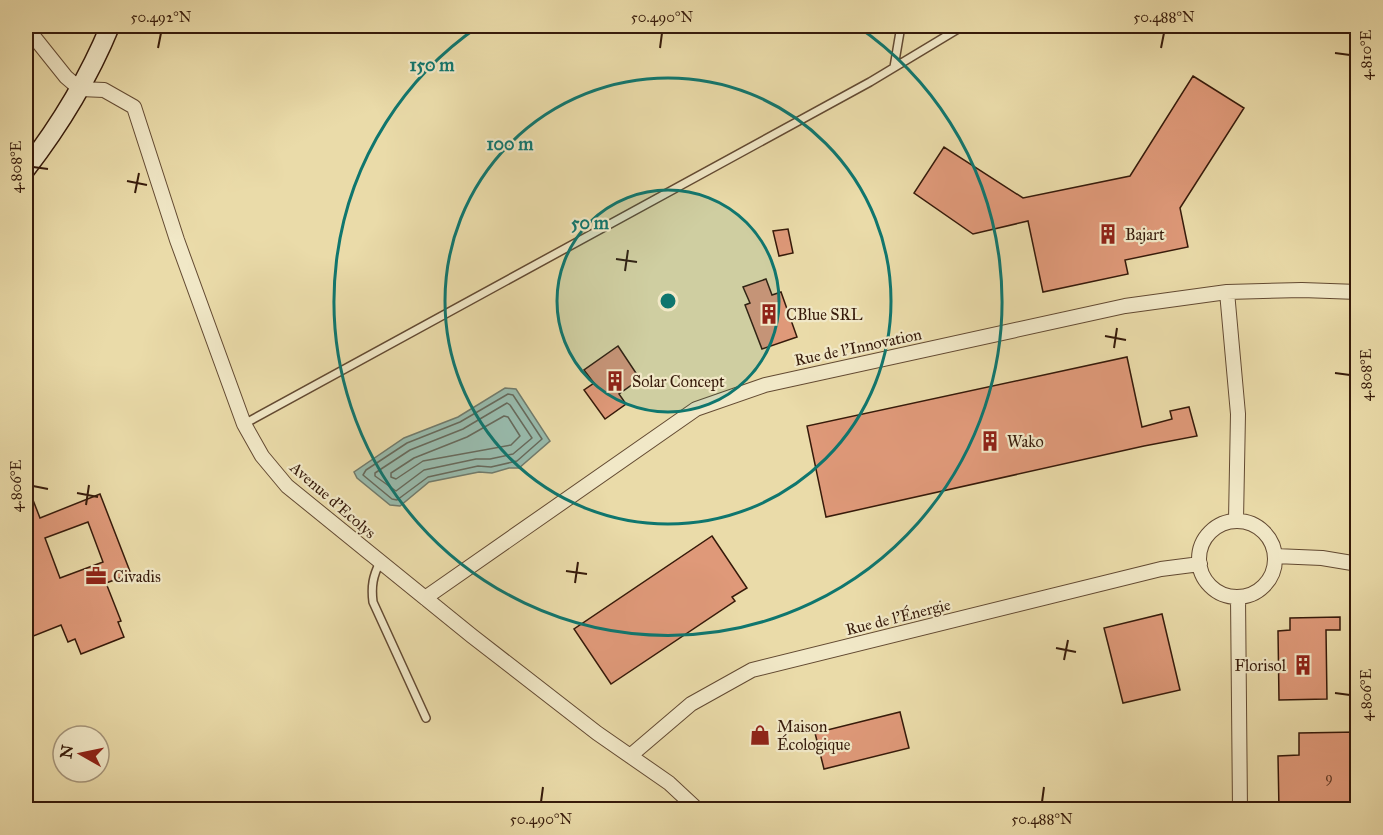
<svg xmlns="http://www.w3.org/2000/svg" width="1383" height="835" viewBox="0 0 1383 835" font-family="'IM FELL Great Primer',serif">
	<rect width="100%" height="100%" fill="#eadba9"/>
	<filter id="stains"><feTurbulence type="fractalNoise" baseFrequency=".00333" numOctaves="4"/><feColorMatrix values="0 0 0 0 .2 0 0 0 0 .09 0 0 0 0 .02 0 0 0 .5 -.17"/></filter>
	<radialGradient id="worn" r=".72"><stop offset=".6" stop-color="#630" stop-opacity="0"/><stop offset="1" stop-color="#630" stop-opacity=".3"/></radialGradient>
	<path fill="#98bbad" stroke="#717b6c" stroke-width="1.5" d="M505 388 516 389 550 441 519 468H509L492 473 479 472 429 482 400 506 390 505 357 478 354 472 404 438 458 417Z"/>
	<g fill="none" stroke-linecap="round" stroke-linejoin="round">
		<path stroke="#676a5c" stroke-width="1.5" d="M508 394 513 395 542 439 517 461 491 467 478 466 428 477 397 500 392 499 363 475 366 470 407 443 460 422Z
			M507 403 510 405 532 438 513 454 490 459H476L424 470 396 491 375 476V473L410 450 463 429Z
			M504 416 508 417 520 436 511 445 423 461 396 479 391 477V473L414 458 467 437Z"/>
	</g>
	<path fill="#df9979" stroke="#361a0a" stroke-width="1.5" fill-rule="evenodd" d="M1193 76 1244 108 1180 208 1188 247 1125 260 1128 274 1043 292 1028 221 973 234 914 193 944 147 1023 198 1130 176Z
		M788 229 793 253 779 256 773 231Z
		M766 279 772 295 781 292 797 337 762 349 745 305 750 303 743 287Z
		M618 346 640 379 619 394 626 404 605 419 584 390 594 383 584 370Z
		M1127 357 1142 427 1172 419 1170 411 1189 407 1197 436 1144 446 826 517 807 426Z
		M26 482 40 518 100 494 131 574 106 583 121 621 118 622 124 637 81 654 75 639 68 642 61 625 26 639ZM88 522 103 562 60 578 45 538Z
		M712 536 747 588 732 597 735 601 611 684 574 629Z
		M1162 614 1180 690 1123 703 1104 628Z
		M1340 617V630H1326L1327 699 1279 700 1278 631 1290 630V618Z
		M900 712 909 748 824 769 815 733Z
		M1358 732V806L1313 807V810H1279L1278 756 1299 755V733Z"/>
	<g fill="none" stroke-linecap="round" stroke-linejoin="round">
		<g stroke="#634a32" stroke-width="10">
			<path id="lane" d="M894 67 901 26
				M244 424 870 82 963 26
				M380 562C373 576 371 586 373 602L426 718"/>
		</g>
		<g stroke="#634a32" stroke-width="16">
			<path id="street" d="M26 27 66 77 80 89 104 90 134 107 177 240 244 424 262 456 287 486 472 636 597 733 669 783 698 810
				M1227 292 1238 414 1236 520
				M1199 559a38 38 0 1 1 76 0a38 38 0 1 1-76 0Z
				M1275 556 1322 558 1358 564
				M1238 597 1240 810
				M425 598 696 409 765 385 1125 306 1227 292 1302 290 1358 292
				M630 756 691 704 752 670 1161 569 1200 564"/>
		</g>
		<g stroke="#361a0a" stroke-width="21">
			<path id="secondary" d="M26 169C60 125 89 77 110 26"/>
		</g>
		<use href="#lane" stroke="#f1e8c7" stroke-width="7"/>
		<use href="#street" stroke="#f1e8c7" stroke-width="14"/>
		<use href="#secondary" stroke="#f1e8c7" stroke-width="18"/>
	</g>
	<path fill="none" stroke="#361a0a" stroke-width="2" d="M158 48 161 33M660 48 662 33M1161 48 1164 33M1335 53 1350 55M33 167 48 169M127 181 147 185M135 193 139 173M616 259 637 262M625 271 628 250M1105 336 1126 340M1114 348 1117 328M1335 373 1350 375M33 486 48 489M77 493 98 497M86 505 89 485M566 571 587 574M575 583 578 562M1056 648 1076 652M1064 660 1068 640M1335 693 1350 695M541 802 543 787M1042 802 1044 787"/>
	<circle cx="668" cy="301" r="111" fill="#0f766e" fill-opacity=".12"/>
	<g fill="none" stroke="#0f766e" stroke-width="3">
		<circle cx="668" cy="301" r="111"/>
		<circle cx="668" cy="301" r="223"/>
		<path d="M857 26A334 334 0 1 1 479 26"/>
	</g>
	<defs>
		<g id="building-bare" transform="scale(1.62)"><path d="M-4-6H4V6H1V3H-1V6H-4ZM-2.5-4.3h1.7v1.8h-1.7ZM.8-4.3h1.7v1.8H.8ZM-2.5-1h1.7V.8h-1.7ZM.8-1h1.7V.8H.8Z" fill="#8f2418" stroke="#f1e8c7" stroke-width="2.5" paint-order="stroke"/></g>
		<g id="office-bare" transform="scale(1.62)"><path d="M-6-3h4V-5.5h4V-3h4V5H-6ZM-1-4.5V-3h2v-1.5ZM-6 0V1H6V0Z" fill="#8f2418" stroke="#f1e8c7" stroke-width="2.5" paint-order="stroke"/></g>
		<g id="shop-bare" transform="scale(1.62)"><path d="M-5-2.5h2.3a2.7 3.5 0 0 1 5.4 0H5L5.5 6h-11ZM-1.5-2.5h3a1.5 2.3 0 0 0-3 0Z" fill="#8f2418" stroke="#f1e8c7" stroke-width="2.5" paint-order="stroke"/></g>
	</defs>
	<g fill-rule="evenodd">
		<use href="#building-bare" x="1108" y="234"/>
		<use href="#building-bare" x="769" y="314"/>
		<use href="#building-bare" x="615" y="381"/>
		<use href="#building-bare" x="990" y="441"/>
		<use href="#office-bare" x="96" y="576"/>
		<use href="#building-bare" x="1303" y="665"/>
		<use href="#shop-bare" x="760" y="735"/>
	</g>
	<g text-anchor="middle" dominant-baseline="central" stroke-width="4.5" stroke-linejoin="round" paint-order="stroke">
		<g font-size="14" fill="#603a26">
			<text x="1329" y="777">9</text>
		</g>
		<g font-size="16" fill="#361a0a" stroke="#f1e8c7" text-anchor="start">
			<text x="1125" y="234">Bajart</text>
			<text x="786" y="314">CBlue SRL</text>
			<text x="632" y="381">Solar Concept</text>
			<text x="1007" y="441">Wako</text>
			<text x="113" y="576">Civadis</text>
			<text x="1286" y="665" text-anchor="end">Florisol</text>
			<text x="777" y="726">Maison<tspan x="777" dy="18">Écologique</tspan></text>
		</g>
		<g font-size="16" fill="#361a0a" stroke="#f1e8c7">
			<text transform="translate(858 347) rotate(-12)">Rue de l'Innovation</text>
			<text transform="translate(333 500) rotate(41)">Avenue d'Ecolys</text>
			<text transform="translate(898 617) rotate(-14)">Rue de l'Énergie</text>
		</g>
	</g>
	<circle cx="668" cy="301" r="9" fill="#0f766e" stroke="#f1e8c7" stroke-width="3"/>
	<g font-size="18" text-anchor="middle" font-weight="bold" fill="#0f766e" stroke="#f1e8c7" stroke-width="4.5" stroke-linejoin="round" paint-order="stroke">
		<text x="432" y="71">150 m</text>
		<text x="510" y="150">100 m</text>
		<text x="590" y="229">50 m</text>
	</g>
	<rect width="1383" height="835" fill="none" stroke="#eadba9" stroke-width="66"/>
	<g transform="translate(81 754) rotate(279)"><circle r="28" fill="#f1e8c7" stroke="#a6967b" stroke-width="1.5"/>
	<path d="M0-4.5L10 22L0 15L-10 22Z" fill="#8f2418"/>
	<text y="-9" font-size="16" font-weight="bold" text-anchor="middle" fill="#361a0a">N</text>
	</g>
	<rect x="33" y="33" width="1317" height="769" fill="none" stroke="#361a0a" stroke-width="2"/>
	<g font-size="15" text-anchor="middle" fill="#361a0a">
		<text x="161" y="22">50.492°N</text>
		<text x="662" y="22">50.490°N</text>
		<text x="1164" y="22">50.488°N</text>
		<text transform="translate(1366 55) rotate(-90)" y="5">4.810°E</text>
		<text transform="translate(16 167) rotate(-90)" y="5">4.808°E</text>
		<text transform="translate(1366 375) rotate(-90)" y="5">4.808°E</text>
		<text transform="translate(16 486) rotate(-90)" y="5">4.806°E</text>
		<text transform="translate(1366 695) rotate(-90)" y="5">4.806°E</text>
		<text x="541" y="824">50.490°N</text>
		<text x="1042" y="824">50.488°N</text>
	</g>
	<rect width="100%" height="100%" filter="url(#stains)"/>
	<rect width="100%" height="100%" fill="url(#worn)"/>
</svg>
